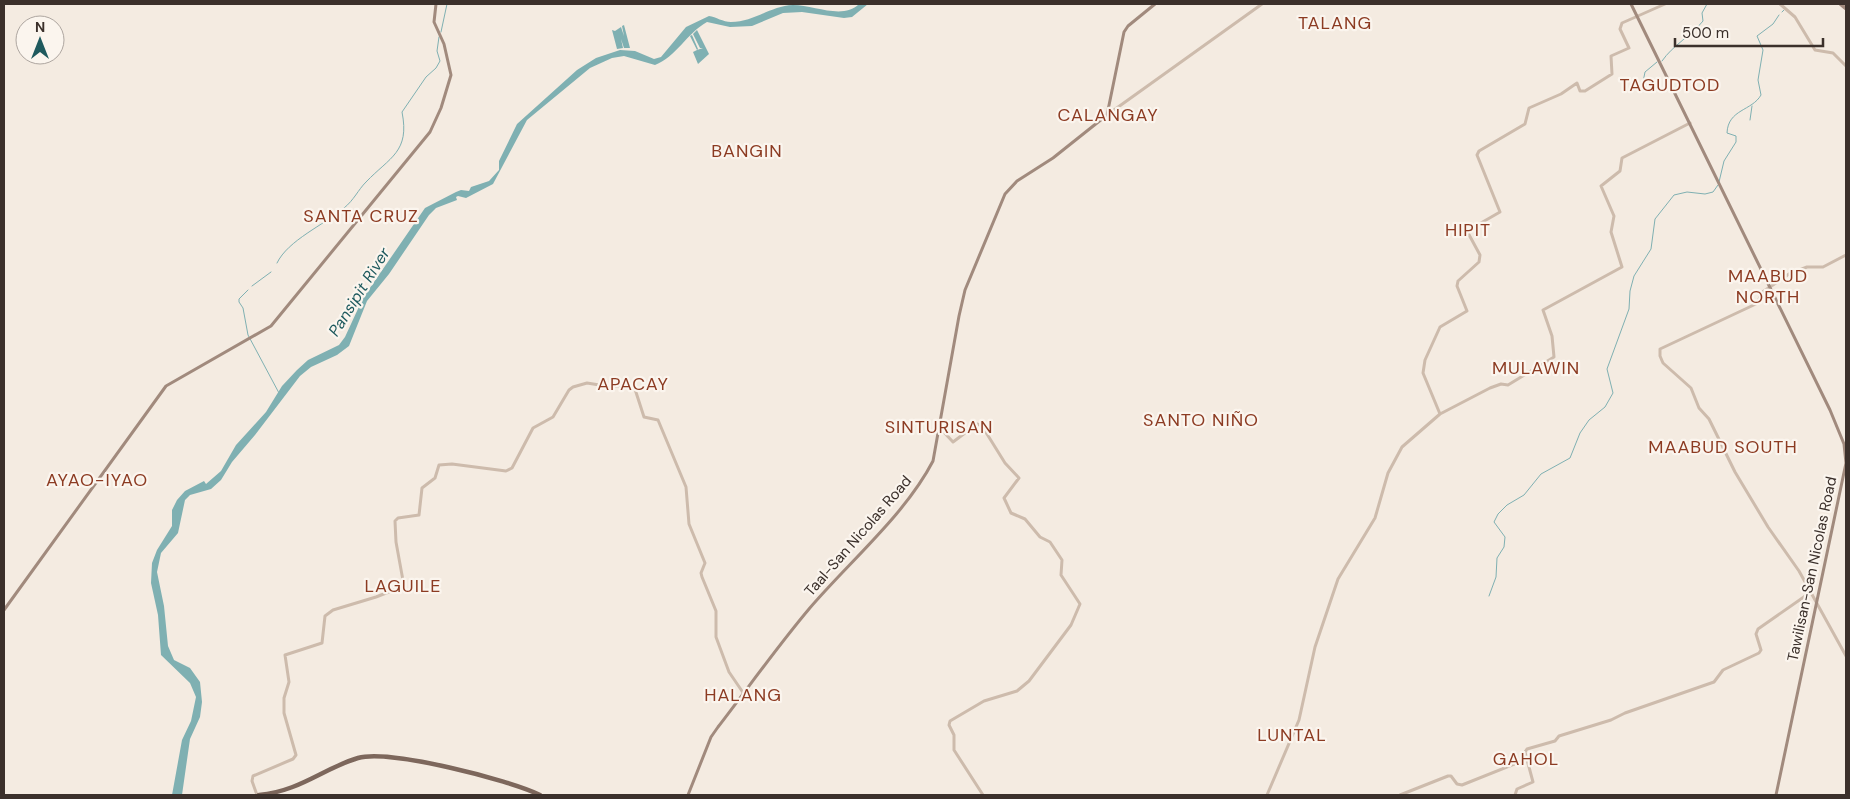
<svg xmlns="http://www.w3.org/2000/svg" width="1850" height="799" viewBox="0 0 1850 799" font-family="'DM Sans',sans-serif">
	<rect width="100%" height="100%" fill="#f4ebe1"/>
	<path fill="#7fb0b2" d="M859 4H868L852 17 844 18 802 12 783 13 752 26 730 27 707 22C687 33 676 57 655 65L624 56 612 58 590 68 527 120 493 184 466 198 458 196 456 197 457 200 436 208 429 215 389 274 367 301 349 346 337 355 311 367 300 376 255 435 232 462 221 480 211 489 190 495 185 500 178 533 161 553 157 572 164 606 168 646 174 660 190 668 200 682 202 702 200 717 190 739 182 795H172L182 740 191 721 196 697 190 683 161 655 158 615 151 583 152 563 157 550 172 526V510L177 500 185 491 204 481 206 484 221 471 236 445 266 412 282 386 297 370 308 360 339 345 345 337 363 298 425 208 456 192 461 190 469 191 471 187 489 181 499 170V161L517 124 577 70 596 58 620 50 635 51 654 59 661 57 686 27 709 16C716 17 723 22 731 22 754 22 770 6 793 5 814 5 843 20 859 4Z
		M624 25 630 48H624L621 39 623 48 617 49 612 30 615 31 621 27 624 36 622 26Z
		M697 30 709 54 698 64 693 52 697 50 690 36 692 35 698 49 697 50 703 48H700L693 34 695 32 700 41 695 32Z"/>
	<g fill="none" stroke-linecap="round" stroke-linejoin="round">
		<path stroke="#7fb0b2" stroke-width="1" d="M1782 12 1784 10
			M441 32 447 4
			M1662 61C1673 45 1691 36 1703 21L1702 13 1707 4
			M1642 87 1645 72 1657 62
			M1750 120 1752 106
			M1719 182 1724 161 1736 142V136L1727 133C1728 109 1752 111 1761 95L1758 80 1763 50 1757 36 1773 24 1779 15
			M277 263C288 240 324 225 344 208 354 200 358 190 366 182 390 157 410 152 402 112L426 77 436 68 440 61 437 51 439 37
			M252 286 271 272
			M248 290 239 299V302L243 308 248 335 279 393
			M1489 596 1496 577 1497 558 1504 547 1505 537 1494 522 1498 514 1507 505 1524 495 1541 474 1570 458 1580 433 1589 420 1605 407 1613 393 1607 369 1629 309 1630 291 1634 276 1651 249 1655 219 1674 195 1687 192 1705 194 1713 192 1718 185"/>
		<path stroke="#cdbbac" stroke-width="3" d="M1780 4 1795 17 1815 50 1833 53 1846 66
			M1107 115 1262 4
			M1846 255 1823 267H1807L1789 274 1761 293 1758 303 1660 349V356L1663 363 1691 388 1699 408 1709 419 1735 472 1768 527 1799 571 1846 656
			M1440 414 1423 373 1425 360 1440 327 1467 311 1457 286 1458 281 1479 262 1480 255 1467 231 1500 212 1477 155 1479 151 1525 124 1529 108 1561 94 1577 83 1580 91H1585L1612 74 1611 56 1629 48 1620 29 1622 23 1665 4
			M939 427 953 442 977 424 982 426 1005 463 1019 478 1004 498 1011 513 1025 519 1040 537 1050 542 1062 560 1061 575 1080 604 1071 625 1029 681 1017 691 984 701 950 721 949 725 954 735V750L983 795
			M257 795 252 781 253 776 293 759 296 755 284 713V698L289 682 285 655 322 643 325 616 333 610 376 597 404 586 396 542 395 521 398 518 419 515 422 488 435 478 439 465 452 464 506 471 512 468 533 428 553 417 569 390 573 387 587 383 612 387 633 383 644 417 658 420 686 487 689 524 705 563 701 573 702 577 716 611V637L729 672 744 694
			M1267 795 1299 720 1315 647 1338 579 1375 518 1388 473 1402 447 1440 414 1490 388 1501 384 1508 385 1554 357 1552 336 1543 310 1622 267 1611 232 1614 216 1601 186 1620 171 1622 158 1690 123
			M1400 795 1448 776H1451L1457 784 1462 785 1527 759
			M1515 795 1517 789 1533 782 1525 752 1527 749 1555 741 1559 736 1611 720 1625 713 1714 682 1723 670 1759 653 1761 650 1756 634 1758 629 1811 592"/>
		<path stroke="#a18a7d" stroke-width="3" d="M1631 4 1830 410 1844 444 1846 463 1776 795
			M1840 4 1846 9
			M1845 4 1846 5
			M4 610 166 386 271 326 430 132 441 108 451 75 444 44 434 22 436 4
			M688 795 711 737 718 727C748 688 777 647 809 609 849 562 905 515 933 461L959 316 965 290 1005 194 1017 181 1053 158 1107 115 1124 32 1128 26 1155 4"/>
		<path stroke="#7d675c" stroke-width="4.5" d="M259 795C300 791 322 769 358 758 389 749 510 780 540 795"/>
	</g>
	<g text-anchor="middle" dominant-baseline="central" stroke-width="4.5" stroke-linejoin="round" paint-order="stroke">
		<g font-size="15" fill="#3b302b" stroke="#fbf5ee">
			<text transform="translate(858 536) rotate(-49)">Taal-San Nicolas Road</text>
			<text transform="translate(1812 569) rotate(-78)">Tawilisan-San Nicolas Road</text>
		</g>
		<g font-size="16" font-style="italic" fill="#1f5a5e" stroke="#fbf5ee">
			<text transform="translate(359 292) rotate(-58)">Pansipit River</text>
		</g>
		<g font-size="18" letter-spacing="1" fill="#8c3b22" stroke="#fbf5ee">
			<text x="1335" y="23">TALANG</text>
			<text x="1670" y="85">TAGUDTOD</text>
			<text x="1108" y="115">CALANGAY</text>
			<text x="747" y="151">BANGIN</text>
			<text x="361" y="216">SANTA CRUZ</text>
			<text x="1468" y="230">HIPIT</text>
			<text x="1768" y="276">MAABUD<tspan x="1768" dy="21">NORTH</tspan></text>
			<text x="1536" y="368">MULAWIN</text>
			<text x="633" y="384">APACAY</text>
			<text x="1201" y="420">SANTO NIÑO</text>
			<text x="939" y="427">SINTURISAN</text>
			<text x="1723" y="447">MAABUD SOUTH</text>
			<text x="97" y="480">AYAO-IYAO</text>
			<text x="403" y="586">LAGUILE</text>
			<text x="743" y="695">HALANG</text>
			<text x="1292" y="735">LUNTAL</text>
			<text x="1526" y="759">GAHOL</text>
		</g>
	</g>
	<rect width="1850" height="799" fill="none" stroke="#3b302b" stroke-width="10"/>
	<g transform="translate(40 40)"><circle r="24" fill="#fbf5ee" stroke="#aea6a0"/>
	<path d="M0-4L9 19L0 12L-9 19Z" fill="#1f5a5e"/>
	<text y="-8" font-size="14" font-weight="bold" text-anchor="middle" fill="#3b302b">N</text>
	</g>
	<path d="M1675 38v8h148v-8" fill="none" stroke="#3b302b" stroke-width="2.5"/>
	<text x="1682" y="38" font-size="15" fill="#3b302b" stroke="#fbf5ee" stroke-width="4" paint-order="stroke">500 m</text>
</svg>
